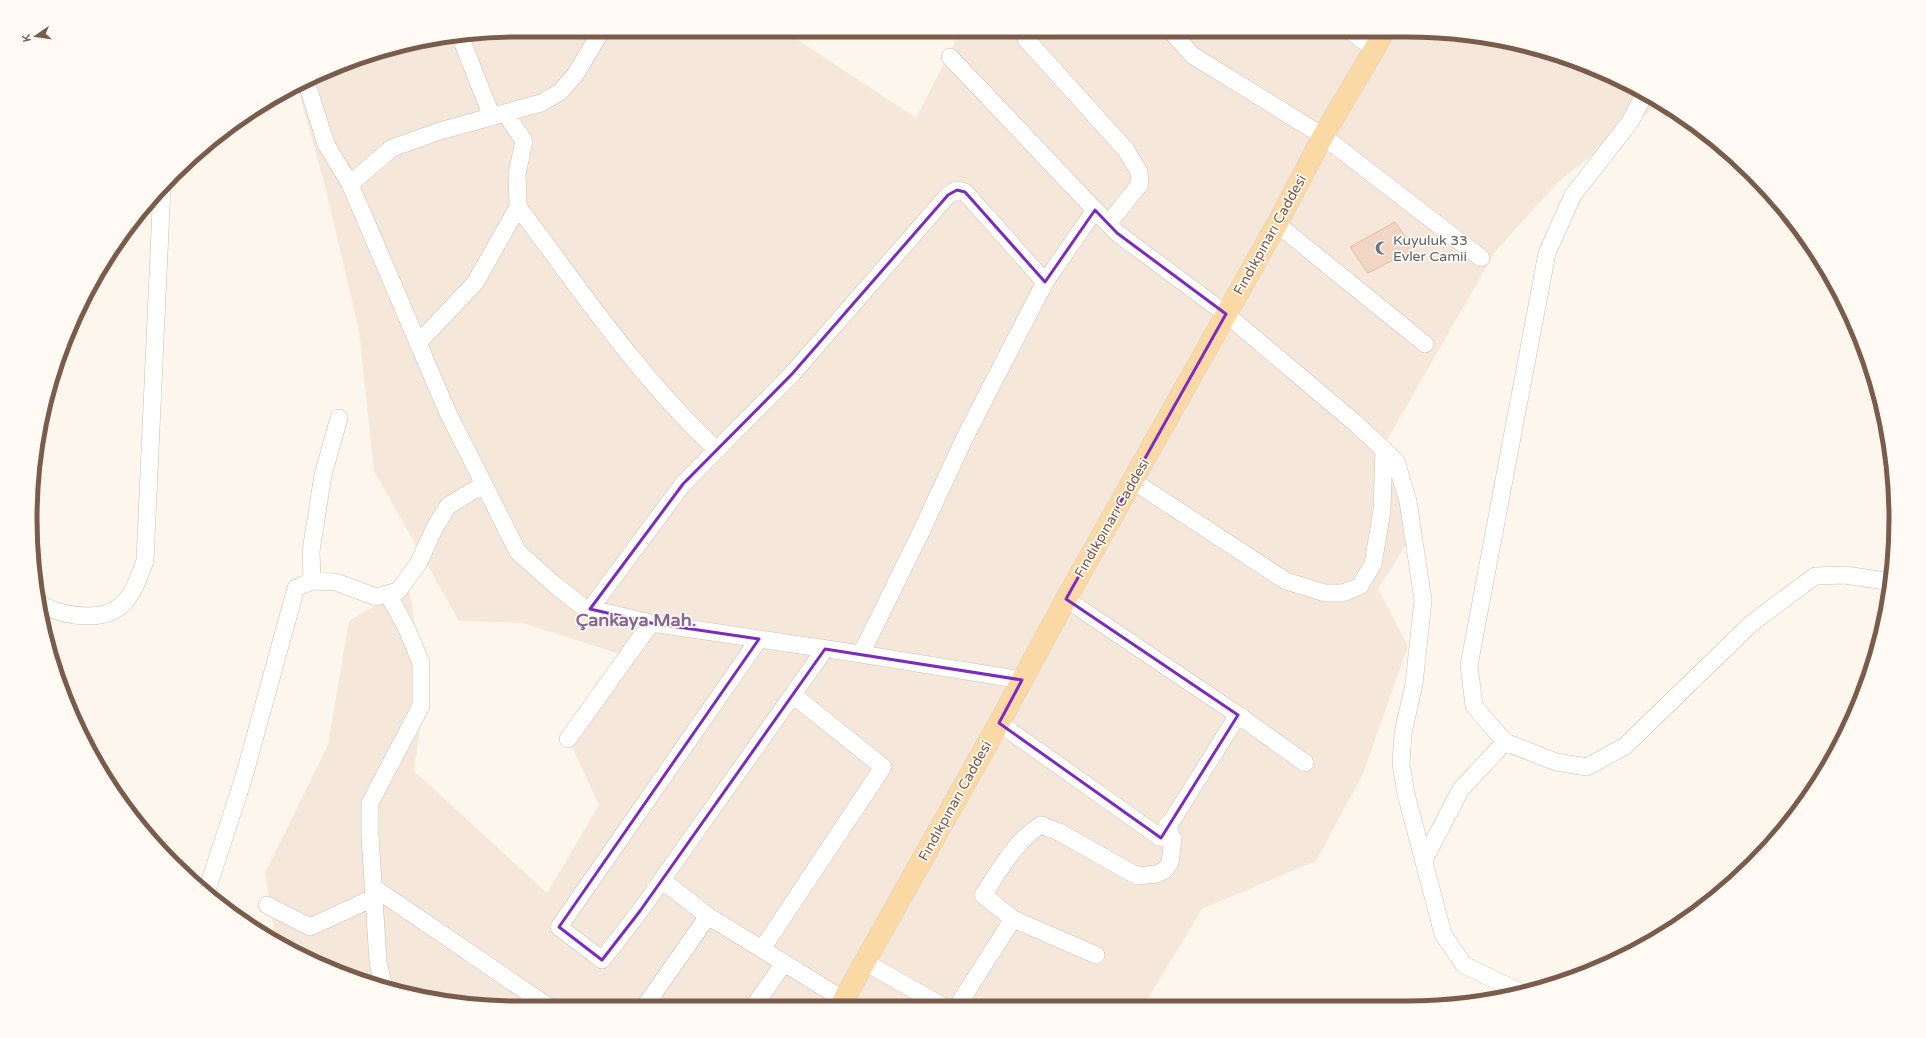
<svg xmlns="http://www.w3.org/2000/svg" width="1926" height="1038" viewBox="0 0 1926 1038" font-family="'Varela Round',sans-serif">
	<rect width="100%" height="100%" fill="#fdf6ec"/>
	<path fill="#f5e8da" d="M519 30H795L792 36 916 118 961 30 1439 31 1534 47 1651 95 1661 103 1559 181 1495 252 1382 449 1411 537 1378 589 1408 646 1363 774 1316 861 1202 909 1144 1005 487 1007 392 991 276 943 265 873 328 745 349 621 409 586 425 692 414 771 547 893 599 805 565 732 623 655 523 623 459 621 374 471 359 331 325 186 297 85 362 56 424 39Z"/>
	<path fill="#f3d5c3" stroke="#e6bba3" d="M1395 222 1414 249 1368 273 1350 247Z"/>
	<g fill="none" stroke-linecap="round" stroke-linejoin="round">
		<g stroke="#d1beb0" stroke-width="18">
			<path id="minor" d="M1171 31 1192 55 1323 136 1481 258
				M1350 31 1375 49
				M460 36 492 117
				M1026 39 1126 150 1139 172 1140 184 1108 224
				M950 57 1117 233 1226 314 1354 422 1396 461 1408 501 1423 600 1414 684 1403 733 1401 764 1406 794 1443 934 1464 965 1518 991
				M306 81 326 144 350 184 448 413 518 552 555 585 583 607 651 623 861 654 1022 680
				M1645 93 1630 122 1573 195 1547 253 1469 665 1474 706 1505 742 1556 762 1587 767 1625 746 1752 623 1815 576 1845 575 1892 582
				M350 184 392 148 440 131 541 103 560 92 575 75 602 30
				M518 207C581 290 640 379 717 450
				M1277 224 1425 344
				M418 343 475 283 518 207 517 174 524 141 505 113
				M1133 481 1286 581 1325 593H1343L1360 586 1373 564 1382 510 1384 449
				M312 581 311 551 323 475 339 418
				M1066 599 1238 715 1305 763
				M40 604C65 617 109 625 128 598 136 588 140 573 145 561L162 186
				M590 609 683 484 792 374 948 195 957 190 965 192 1045 282
				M759 639 559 927 602 960 640 911 825 649
				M861 654 921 532 965 437 1045 282 1095 210
				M999 723 1161 838 1238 715
				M568 739 651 623
				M1424 860 1461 789 1505 742
				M662 880 708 916 844 1000
				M373 887 549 1007
				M206 893 243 780 296 588 312 581 336 582 376 597 398 591 418 564 434 529 448 506 484 484
				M267 905 310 927 373 898
				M762 949 883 767 793 695
				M1096 955 1013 919 983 895C1000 870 1015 841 1041 825L1059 832 1137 876 1157 874 1165 870 1170 862 1173 840 1167 825
				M865 962 942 1006
				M384 988 378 962 370 835V803L421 706V663L407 629 388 594
				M958 1005 1013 919
				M645 1006 708 916
				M754 1006 784 963"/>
		</g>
		<g stroke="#dad1cd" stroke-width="22">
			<path id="major" d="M840 1006 999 723 1066 599 1277 224 1323 136 1385 31"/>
		</g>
		<use href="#minor" stroke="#fff" stroke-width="17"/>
		<use href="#major" stroke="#fbd9a5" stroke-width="21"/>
	</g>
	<path fill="none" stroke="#7b2cbf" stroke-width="3" stroke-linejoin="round" d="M957 190 965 192 1045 282 1095 210 1117 233 1226 314 1066 599 1238 715 1161 838 999 723 1022 680 825 649 640 911 602 960 559 927 759 639 651 623 590 609 683 484 792 374 948 195Z"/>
	<defs>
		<g id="mosque-bare" transform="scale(1.08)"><path d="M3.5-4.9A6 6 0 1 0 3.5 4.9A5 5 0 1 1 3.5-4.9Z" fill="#6b7280" stroke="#fffaf3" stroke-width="2.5" paint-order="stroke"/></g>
	</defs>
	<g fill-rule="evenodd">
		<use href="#mosque-bare" x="1382" y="248"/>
	</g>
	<g text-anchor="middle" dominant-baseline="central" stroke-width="3.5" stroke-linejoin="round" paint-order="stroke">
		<g font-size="14" fill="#7a5c4d" stroke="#fffaf3">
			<text transform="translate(1270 235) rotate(-61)">Fındıkpınarı Caddesi</text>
			<text transform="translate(1112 518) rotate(-60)">Fındıkpınarı Caddesi</text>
			<text transform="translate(955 801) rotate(-61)">Fındıkpınarı Caddesi</text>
		</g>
		<g font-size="14" fill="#5b616d" stroke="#fffaf3" text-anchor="start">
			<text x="1393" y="240">Kuyuluk 33<tspan x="1393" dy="16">Evler Camii</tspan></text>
		</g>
		<g font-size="18" font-weight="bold" fill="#846695" stroke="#fffaf3">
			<text x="636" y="620">Çankaya Mah.</text>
		</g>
	</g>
	<path d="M0 0H1926V1038H0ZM519 37H1407A482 482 0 0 1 1889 519V519A482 482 0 0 1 1407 1001H519A482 482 0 0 1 37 519V519A482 482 0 0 1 519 37Z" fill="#fffaf3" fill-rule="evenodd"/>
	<path fill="none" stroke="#7a5c4d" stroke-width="5" d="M519 37H1407A482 482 0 0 1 1889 519V519A482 482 0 0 1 1407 1001H519A482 482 0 0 1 37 519V519A482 482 0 0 1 519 37Z"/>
	<g transform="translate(36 36) rotate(257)" stroke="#fffaf3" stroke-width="3" paint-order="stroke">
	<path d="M0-3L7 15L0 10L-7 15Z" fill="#7a5c4d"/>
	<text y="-6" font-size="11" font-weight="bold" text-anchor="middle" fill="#7a5c4d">K</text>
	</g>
</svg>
